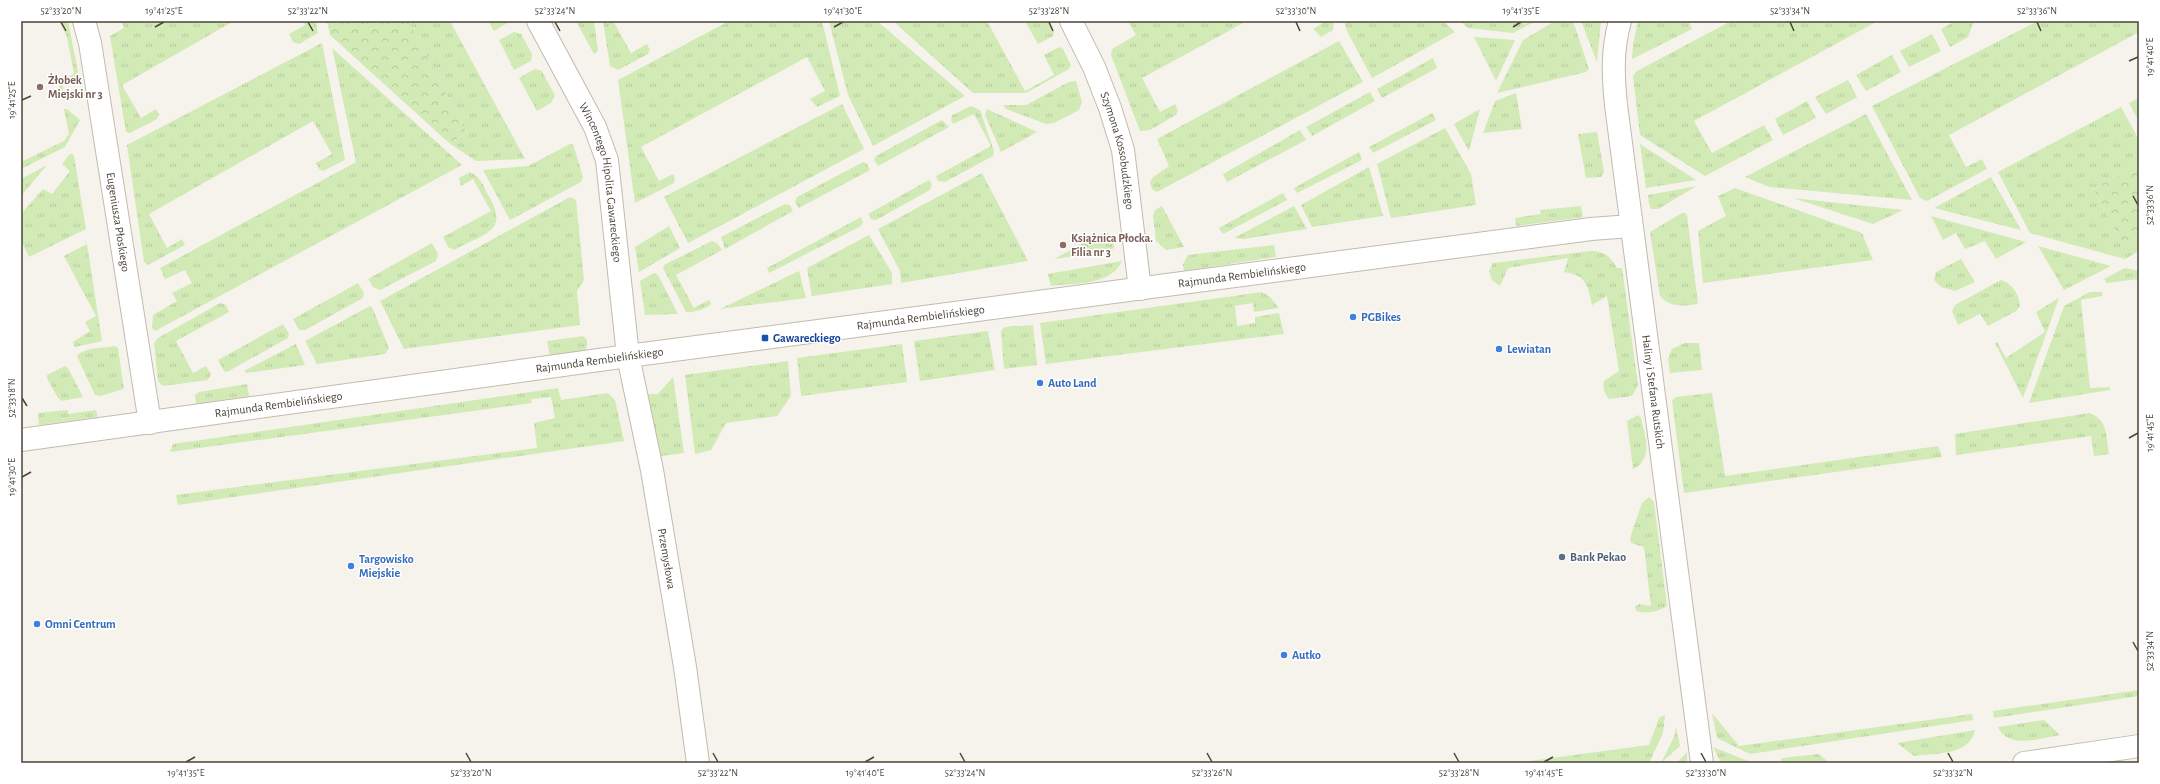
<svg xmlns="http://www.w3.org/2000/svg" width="2160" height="784" viewBox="0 0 2160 784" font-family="'Alegreya Sans',sans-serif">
	<defs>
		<pattern id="grass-tufts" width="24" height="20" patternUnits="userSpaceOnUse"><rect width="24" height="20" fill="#d2eab5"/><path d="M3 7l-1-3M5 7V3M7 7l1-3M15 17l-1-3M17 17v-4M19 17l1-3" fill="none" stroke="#b6ca9c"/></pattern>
		<pattern id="forest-crowns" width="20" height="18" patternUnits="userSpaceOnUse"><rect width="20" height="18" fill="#d2eab5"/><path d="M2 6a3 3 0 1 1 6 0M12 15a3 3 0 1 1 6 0" fill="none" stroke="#b6ca9c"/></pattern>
	</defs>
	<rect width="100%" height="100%" fill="#f6f3ec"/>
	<path fill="url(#grass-tufts)" d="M59 21H68L79 77 63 83V91L60 93 58 81 74 74 67 37Z
		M121 21H234L122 85 141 118 156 109 159 114 157 119 130 133 126 132 110 36 124 28Z
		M303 21H316L318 33 299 44 293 42 289 34 305 25Z
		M408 21H450L525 159 476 161 449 143 467 133Z
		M488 21H511L494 31Z
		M576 21H594L598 51 594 54Z
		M603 21H613L631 53 647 44 650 50 648 54 618 70 610 66Z
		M729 21H822L840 96 817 107 810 99 825 91 807 57 641 147 659 181 673 174 675 178 674 183 635 203 618 80Z
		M829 21H877L965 96 873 146 848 95Z
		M893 21H987L1025 91 1054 75 1044 55 1059 47 1063 49 1071 65 1069 69 1026 93H973Z
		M1025 21H1048L1054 32 1053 36 1038 44Z
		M1128 21H1247L1142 78 1160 112 1175 104 1178 110 1176 115 1150 130 1140 131 1111 55 1112 49 1136 35Z
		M1326 21H1334L1333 30 1321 37 1313 29Z
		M1344 21H1443L1455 32 1372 78 1347 31Z
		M1460 21H1522L1524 24 1536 21 1513 33 1468 28Z
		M1555 21H1573L1589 69 1586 72 1497 93 1523 40Z
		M1581 21H1601L1597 62Z
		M1638 21H1689L1692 29 1632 59 1633 44Z
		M1731 21H1878L1694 121 1712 153 1764 125 1773 140 1705 176 1640 135 1633 76 1637 71Z
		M1955 21H1972L1973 23 1968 37 1950 47 1941 29Z
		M2038 21H2139V32L1949 135 1966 167 1982 159 1987 169 1927 201 1920 198 1872 106Z
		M514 32 521 34 532 54 531 61 514 70 499 40Z
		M1932 34 1941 51 1909 67 1900 51Z
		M1474 37 1515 40 1496 81Z
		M1339 41 1363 82 1157 192 1152 189 1150 183 1152 178 1169 166 1157 139Z
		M322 43 345 160 323 171 319 169 316 163 332 154 313 121 149 214 167 248 182 239 185 245 148 265 144 262 127 145Z
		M332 48 462 165 155 331 152 328 153 315 177 301 172 293 192 283 185 270 165 279 160 268 356 162Z
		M1892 55 1901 72 1866 91 1856 75Z
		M1433 58 1437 68 1382 98 1377 89Z
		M535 69 542 71 555 96 551 103 537 111 519 78Z
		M1848 80 1857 97 1826 114 1815 97Z
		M1076 81 1082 102 1079 110 1054 123 1046 124 1006 109 1003 105H1026L1069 82Z
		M1370 92 1375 101 1312 136 1306 127Z
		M1516 93 1522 129 1483 133 1495 101Z
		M2139 98V122L2129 103Z
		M1807 101 1816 118 1783 135 1775 119Z
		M842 104 864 149 688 243 664 197Z
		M971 106 980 110 994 151 993 156 945 182 938 181 936 176 991 146 974 114 953 124 951 120 952 115Z
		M2121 107 2139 140V164L2093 189 2123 245 2139 237V251L2125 259 2030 233 1998 172Z
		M64 109H67L80 120 65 147 21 169V162L64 141 69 134Z
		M987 109 1037 132 1001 152 985 115Z
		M1480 109 1469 151 1454 124Z
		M1432 113 1436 120 1373 153 1369 147Z
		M1866 114 1912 200 1769 187 1745 177Z
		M942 120 949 127 878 166 874 160 876 156Z
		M1445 128 1471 174 1476 205 1391 218 1377 164Z
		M1300 130 1306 140 1227 182 1223 174Z
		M1597 132 1604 172 1601 177 1586 178 1578 134Z
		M570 144H573L583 177 581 182 510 220 483 170 528 166Z
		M1640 144 1696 180 1646 188Z
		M1359 152 1362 160 1297 193 1294 188Z
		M70 154H72L74 156 86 229 29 257 21 241V214L43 189 52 194 70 171 62 164Z
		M863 162 867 164 870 170 799 208 795 202 797 197Z
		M47 165 21 196V179Z
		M1369 167 1383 216 1312 227 1301 205Z
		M470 172C479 176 483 184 487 193 511 232 485 233 454 250L448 247 443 237 491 211 473 179 461 186 459 178Z
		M982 173 1028 261 901 283 900 271 878 229Z
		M1991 177 2021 230 1934 208Z
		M929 180 932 185 930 190 876 220 871 219 868 214Z
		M1697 186 1658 209H1651L1649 204 1648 195Z
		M1735 188 1862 233 1873 260 1703 283 1698 231 1726 216 1718 196Z
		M1283 193 1287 200 1223 234 1219 228Z
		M570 197 576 200 584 280 577 291 580 325 404 349 380 301Z
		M1793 198 1903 210 1873 224Z
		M785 204 790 205 793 211 725 249 721 237Z
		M1162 206 1184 247 1166 250 1156 241 1153 216 1155 210Z
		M1294 206 1307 229 1243 239 1234 238Z
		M1581 206 1583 217 1516 226 1515 218 1541 214 1540 210Z
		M1682 213H1685L1687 215 1698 304C1684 306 1670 308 1660 296L1650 232Z
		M1931 216 2026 242 1996 259 1985 241 1965 249 1956 233 1943 240Z
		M861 217 863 222 861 226 769 273 767 268Z
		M669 226 680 248 639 272 635 247Z
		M1107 233 1113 236 1114 248 1107 252 1054 259 1098 235Z
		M869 235 892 273V284L812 296 807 268Z
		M712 241 717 243 722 250 676 275 694 308 709 300 711 304C706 309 693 313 686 312L663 268 664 265Z
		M432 243 438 254 436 261 380 290 373 287 368 279Z
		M87 244 102 341 75 347 73 342 90 331 85 322 96 316 64 256Z
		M1274 245 1276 257 1184 271 1183 264 1188 255Z
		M2038 246 2111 266 2064 290Z
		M1590 251C1604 251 1610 256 1617 268H1622L1638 385 1632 396 1609 399C1605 393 1602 389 1604 381L1619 371 1607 296 1592 305C1588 285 1586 275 1564 272L1568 258 1508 268 1500 286 1492 280 1489 271 1493 263Z
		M1961 259 1975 282 1955 291 1941 287 1934 280 1936 272Z
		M1122 261C1111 286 1074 283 1051 286L1048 274Z
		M2125 268 2139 271V279L2107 283 2104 279Z
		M799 271 806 298 720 309Z
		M654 273 658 275 678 314 645 315 640 281Z
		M2001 280C2012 283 2019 294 2020 306L2016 311 1988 326 1980 314 1958 325 1952 311 1955 305Z
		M358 283 364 293 363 298 305 330H299L293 319Z
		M1262 292 1270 297 1279 308 1254 312 1253 303 1235 306 1237 326 1255 323V317L1279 313 1284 334 1046 364 1040 323Z
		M2090 292H2102V296L2081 300 2090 388 2110 387V390L2029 403 2064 306Z
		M2059 298 2023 398 1995 343 1997 342 2006 358 2045 332 2036 312Z
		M220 303 226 305 229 312 176 341 193 373 206 366 211 374 208 380 163 386 158 381 154 343 158 338Z
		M370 306 372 307 389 348 385 354 317 364 305 341Z
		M283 324 289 334 288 338 227 372 224 371 218 360Z
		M1033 325 1037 365 1004 369 1001 330 1005 327Z
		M988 331 995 370 920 381 914 341Z
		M583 336 587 340V347L584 351 550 356 547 341Z
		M1685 343H1699L1702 370 1670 373 1668 359 1672 349Z
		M296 344 305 365 246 373 244 371Z
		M902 344 907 382 801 396 797 358Z
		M115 346 118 348 124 389 100 396 95 395 77 356C84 347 104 348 115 346Z
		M788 361 791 396 777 416 726 423 711 450 695 454 685 375Z
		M65 366 68 368 83 397 62 401 58 398 47 378V375Z
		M673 377 684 453 661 456 654 428 648 394H658Z
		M247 384 249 396 196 404 195 395 199 392Z
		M558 388 561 400 608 393 615 400 624 441 178 505 176 495 537 448 534 423 555 418 551 397 531 399 532 403 170 452 173 444Z
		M1712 393 1725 476 1938 446 1942 457 1684 493 1672 401 1676 397Z
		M68 410V414L96 410 98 417 39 425 38 413Z
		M2089 413C2108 419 2106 436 2109 454L2094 456 2091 436 1956 455 1955 434Z
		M1638 415 1641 418C1645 436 1654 459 1633 469L1627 421Z
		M1649 497 1654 502 1667 606C1659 612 1645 614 1636 611L1635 607 1639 604 1651 606 1644 547 1631 543 1630 538 1642 503Z
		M2139 690V696L1994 718 1993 711Z
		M1712 713 1739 746 1972 714 1973 720 1750 754 1717 738Z
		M1665 715 1663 733 1649 763H1514L1649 745 1659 718Z
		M2044 720 2060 735C2041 738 2008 750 1998 727Z
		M1676 727 1680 746 1661 763 1674 737Z
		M1975 730C1970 756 1935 753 1914 756L1897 743Z
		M1713 747 1753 763 1756 761 1758 763H1721Z
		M1687 752V763H1677Z
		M1818 754 1830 763H1780L1782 758Z"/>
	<path fill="url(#forest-crowns)" d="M327 21H408L467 133 449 143 330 35Z
		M2139 164V237L2123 245 2093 189Z"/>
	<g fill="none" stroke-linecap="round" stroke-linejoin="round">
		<g stroke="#c2bbae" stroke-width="24">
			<g id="minor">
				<path id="s1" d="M84 21 90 43 150 423"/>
				<path id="s2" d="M538 21 595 127 607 160 628 356 652 470 685 667 698 763"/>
				<path id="s3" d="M1071 21 1094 67 1110 108 1123 150 1140 289"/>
				<path id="s4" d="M1620 21C1612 50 1613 75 1616 105L1702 763"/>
				<path id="s5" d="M21 440 628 356 1591 229 1631 226"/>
				<path d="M2024 763 2139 746"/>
			</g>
		</g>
		<use href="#minor" stroke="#fff" stroke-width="22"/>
	</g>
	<path fill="none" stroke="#4b4439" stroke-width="1.5" d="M61 22 66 31M308 22 313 31M555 22 560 31M1049 22 1053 31M1296 22 1300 31M1790 22 1794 31M2037 22 2041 31M155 27 164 22M834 27 843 22M1513 27 1521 22M2129 61 2138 57M22 100 31 96M2133 196 2138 205M22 398 27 406M2129 438 2138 433M22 477 31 472M2133 642 2138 651M466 753 471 762M713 753 718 762M960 753 965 762M1207 753 1212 762M1454 753 1459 762M1701 753 1706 762M1948 753 1953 762M186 762 195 757M865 762 874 757M1544 762 1553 757"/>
	<g fill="#8d6e63" stroke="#fff" stroke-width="1.5">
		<circle cx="40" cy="87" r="4"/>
		<circle cx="1063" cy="245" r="4"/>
	</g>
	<g fill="#3f7fe0" stroke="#fff" stroke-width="1.5">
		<circle cx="1353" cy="317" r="4"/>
		<circle cx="1499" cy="349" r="4"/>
		<circle cx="1040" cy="383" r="4"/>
		<circle cx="351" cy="566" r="4"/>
		<circle cx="37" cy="624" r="4"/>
		<circle cx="1284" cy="655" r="4"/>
	</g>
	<rect fill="#1a4fb4" stroke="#fff" stroke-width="1.5" x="761" y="334" width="8" height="8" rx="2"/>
	<circle fill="#5c6f8a" stroke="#fff" stroke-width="1.5" cx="1562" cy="557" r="4"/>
	<g text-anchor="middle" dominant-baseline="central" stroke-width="3" stroke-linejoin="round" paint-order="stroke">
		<g font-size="12" font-weight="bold" fill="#785e54" stroke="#fff" text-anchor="start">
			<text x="48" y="80">Żłobek<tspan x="48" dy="14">Miejski nr 3</tspan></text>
			<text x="1071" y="238">Książnica Płocka.<tspan x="1071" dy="14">Filia nr 3</tspan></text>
		</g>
		<g font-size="12" fill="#4b4439" stroke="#fff">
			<text stroke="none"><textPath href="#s3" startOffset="139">Szymona Kossobudzkiego</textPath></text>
			<text stroke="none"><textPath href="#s2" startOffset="176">Wincentego Hipolita Gawareckiego</textPath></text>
			<text stroke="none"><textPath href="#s1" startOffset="204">Eugeniusza Płoskiego</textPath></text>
			<text stroke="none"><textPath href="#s5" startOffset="1232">Rajmunda Rembielińskiego</textPath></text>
			<text stroke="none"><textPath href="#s5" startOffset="908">Rajmunda Rembielińskiego</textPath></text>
			<text stroke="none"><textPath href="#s5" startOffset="584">Rajmunda Rembielińskiego</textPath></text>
			<text stroke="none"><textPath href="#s4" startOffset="374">Haliny i Stefana Rutskich</textPath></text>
			<text stroke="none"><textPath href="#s5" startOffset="260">Rajmunda Rembielińskiego</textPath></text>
			<text stroke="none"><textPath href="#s2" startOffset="559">Przemysłowa</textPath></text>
		</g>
		<g font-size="12" font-weight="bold" fill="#366cbe" stroke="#fff" text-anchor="start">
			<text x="1361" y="317">PGBikes</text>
			<text x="1507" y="349">Lewiatan</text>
			<text x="1048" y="383">Auto Land</text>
			<text x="359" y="559">Targowisko<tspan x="359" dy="14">Miejskie</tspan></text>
			<text x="45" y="624">Omni Centrum</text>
			<text x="1292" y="655">Autko</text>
		</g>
		<g font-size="12" font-weight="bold" fill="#164399" stroke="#fff" text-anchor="start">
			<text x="773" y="338">Gawareckiego</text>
		</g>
		<g font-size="12" font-weight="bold" fill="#4e5e75" stroke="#fff" text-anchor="start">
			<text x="1570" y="557">Bank Pekao</text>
		</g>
	</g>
	<rect width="2160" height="784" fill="none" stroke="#ffffff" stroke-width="44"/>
	<rect x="22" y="22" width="2116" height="740" fill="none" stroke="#4b4439" stroke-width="1.5"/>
	<g font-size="10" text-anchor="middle" fill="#4b4439">
		<text x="61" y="14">52°33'20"N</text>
		<text x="164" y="14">19°41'25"E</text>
		<text x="308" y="14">52°33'22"N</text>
		<text x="555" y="14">52°33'24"N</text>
		<text x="843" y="14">19°41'30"E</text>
		<text x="1049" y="14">52°33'28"N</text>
		<text x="1296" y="14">52°33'30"N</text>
		<text x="1521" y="14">19°41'35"E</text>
		<text x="1790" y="14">52°33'34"N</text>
		<text x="2037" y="14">52°33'36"N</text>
		<text transform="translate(2149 57) rotate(-90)" y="4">19°41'40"E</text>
		<text transform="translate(11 100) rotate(-90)" y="4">19°41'25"E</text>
		<text transform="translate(2149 205) rotate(-90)" y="4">52°33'36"N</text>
		<text transform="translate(11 398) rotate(-90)" y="4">52°33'18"N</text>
		<text transform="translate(2149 433) rotate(-90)" y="4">19°41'45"E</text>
		<text transform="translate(11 477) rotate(-90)" y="4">19°41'30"E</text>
		<text transform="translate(2149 651) rotate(-90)" y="4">52°33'34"N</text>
		<text x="186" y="776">19°41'35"E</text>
		<text x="471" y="776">52°33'20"N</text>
		<text x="718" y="776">52°33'22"N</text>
		<text x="865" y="776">19°41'40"E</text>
		<text x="965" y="776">52°33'24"N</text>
		<text x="1212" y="776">52°33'26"N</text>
		<text x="1459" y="776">52°33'28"N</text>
		<text x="1544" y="776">19°41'45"E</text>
		<text x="1706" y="776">52°33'30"N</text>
		<text x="1953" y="776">52°33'32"N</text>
	</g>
</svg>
